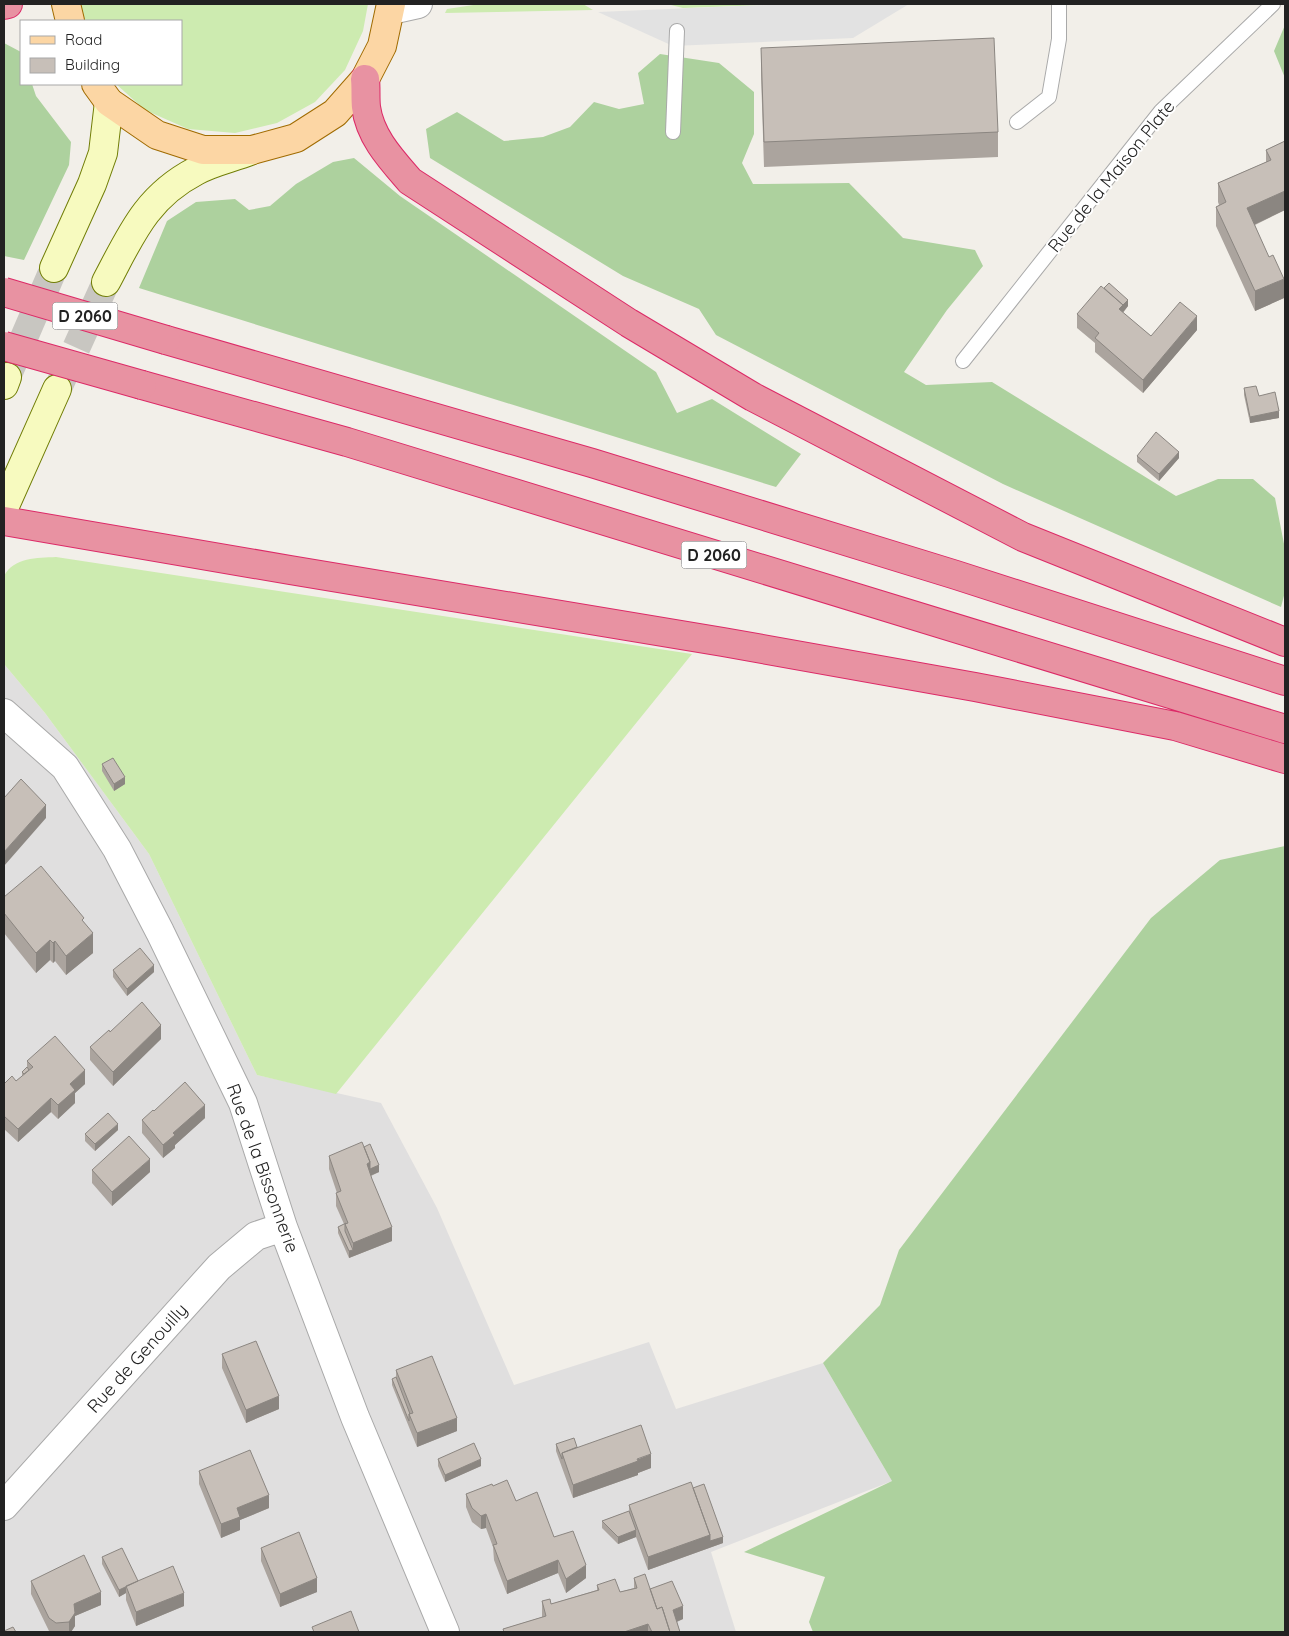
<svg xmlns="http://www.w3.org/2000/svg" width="1289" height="1636" viewBox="0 0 1289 1636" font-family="Quicksand,sans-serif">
	<rect width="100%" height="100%" fill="#f2efe9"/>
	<path fill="#e0dfdf" d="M4 664 45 713 149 854 257 1075 381 1103 437 1208 514 1385 649 1342 676 1409 823 1363 892 1481 711 1552 736 1632H4Z"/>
	<path fill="#cdebb0" d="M81 4H368L363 31 345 70 315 102 277 123 235 133 188 129 145 110 116 84H181V21H84Z
		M480 4H583L593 10 445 13 447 9Z
		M667 4H789L683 8Z
		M56 557 692 654 336 1094 257 1075 149 854 45 713 4 664V576C14 557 37 558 56 557Z"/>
	<path fill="#add19e" d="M1285 25V78L1274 51Z
		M4 43 21 52V84H32L36 96 71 142 69 165 24 260 4 256Z
		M660 54 719 63 754 92V134L742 163 753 184 849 183 903 238 975 250 983 266 947 310 904 372 926 385 992 382 1176 496 1218 479H1253L1275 498 1285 549V592L1281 607 1003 484 716 335 699 309 623 276 430 158 426 129 457 112 504 141 543 137 570 127 594 102 619 109 644 104 638 73Z
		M354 158 400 196 656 372 677 413 712 399 801 454 776 487 139 288 167 221 196 202 235 199 249 210 270 206 296 184 333 162Z
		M1285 846V1632H813L809 1622 825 1577 744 1552 892 1481 823 1363 880 1305 899 1250 1151 918 1220 860Z"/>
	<path fill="#e2e2e2" d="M789 4H909L853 38 673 46 598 12Z"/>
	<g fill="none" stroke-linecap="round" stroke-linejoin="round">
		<path stroke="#c8c6c1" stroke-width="28" stroke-dasharray="28 14" stroke-linecap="butt" d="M7 377 54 268
			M59 386 106 282"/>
		<g stroke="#a9a9a9" stroke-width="16">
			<path id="lane" d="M1017 122 1049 97 1059 39V4
				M673 132 677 31
				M963 361 1161 111 1273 4"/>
		</g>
		<g stroke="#a9a9a9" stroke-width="30">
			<path id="street" d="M391 10 418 4
				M4 713 65 767 117 849 160 932 243 1103 283 1227 355 1417 445 1632
				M4 1506 219 1267 256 1236 283 1227"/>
		</g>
		<g stroke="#707d05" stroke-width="30">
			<path id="secondary" d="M54 268 92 184 103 153 109 102
				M106 282C131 235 146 197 196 171 212 162 232 158 250 151
				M4 385 7 377
				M4 508 57 389"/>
		</g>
		<g stroke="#a06b00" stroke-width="30">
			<path id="primary" d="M66 4 70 21
				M96 84 109 102 157 135 203 150H252L296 138 335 113 365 79 382 46 391 4"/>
		</g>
		<g stroke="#dc2a67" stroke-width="30">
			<path id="highway" d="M4 5 8 4
				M365 79C366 88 365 98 366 107 370 137 391 159 410 181L629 323 753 397 1023 537 1285 642
				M166 340 592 463 956 575 1285 681
				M142 385 347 442 1285 729
				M4 521 290 570 723 642 975 687 1175 726 1285 759"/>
		</g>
		<use href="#lane" stroke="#fff" stroke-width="14"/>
		<use href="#street" stroke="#fff" stroke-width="28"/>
		<use href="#secondary" stroke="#f7fabf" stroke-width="28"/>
		<use href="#primary" stroke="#fcd6a4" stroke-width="28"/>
		<use href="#highway" stroke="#e892a2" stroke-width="28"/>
		<g stroke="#dc2a67" stroke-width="30" stroke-linecap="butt">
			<path id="highway-bridge" d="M4 292 166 340
				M4 346 142 385"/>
		</g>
		<use href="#highway-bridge" stroke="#e892a2" stroke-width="28"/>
	</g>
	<path fill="#aba49e" d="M761 48 998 132V157L764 167 761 74Z
		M1285 141V210L1255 225 1284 298 1255 311 1216 226V207L1219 205 1218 202V183L1266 162V150Z
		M1128 306 1123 313 1151 336 1197 330 1143 393 1095 352V343L1077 328V314Z
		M1244 388 1259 396 1279 418 1250 423 1244 395Z
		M1137 456 1179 458 1159 481 1137 462Z
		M102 764 125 784 114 791 102 771Z
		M4 897 84 922 93 953 66 975 55 961 53 963 50 960 36 973 4 933Z
		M113 970 154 972 127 996 113 977Z
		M161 1039 113 1086 90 1060V1047Z
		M27 1061 85 1084 75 1093V1103L58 1119 51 1112 18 1142 4 1129V1084L16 1081 22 1076V1072L27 1067Z
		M154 1111 205 1118 175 1145V1148L163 1158 142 1133V1120Z
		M118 1130 95 1151 85 1141V1134Z
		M364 1147 379 1172 371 1176 392 1241 349 1258 338 1233V1227L344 1224 336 1206V1193H337L329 1169V1156Z
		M92 1170 150 1172 112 1206 92 1183Z
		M222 1354 279 1409 246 1423 222 1368Z
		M396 1370 457 1431 417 1447 392 1385V1379L396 1377Z
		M556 1444 577 1447 651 1468 638 1473V1475L573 1498 556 1451Z
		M438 1459 481 1466 445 1482 438 1466Z
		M199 1471 269 1508 240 1520V1530L221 1538 199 1484Z
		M493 1486 516 1501 554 1537 586 1578 566 1593 558 1573 507 1594 494 1560 493 1547 486 1528 481 1529 472 1522 466 1507V1494Z
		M693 1488 723 1543 648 1570 636 1537 618 1544 602 1528V1521L629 1511V1505Z
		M261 1548 317 1592 280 1607 261 1561Z
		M102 1557 138 1581 184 1606 136 1626 126 1600V1593L119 1597 102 1564Z
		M634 1578 650 1589 683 1619 677 1622 680 1632H503V1629L542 1617V1601L551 1604 597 1590V1585L620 1592 634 1588Z
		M31 1581 101 1605 75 1616V1626L71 1632H50L49 1631 31 1594Z"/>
	<path fill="#8b8681" d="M1285 191V210L1247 228V208Z
		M1284 279V298L1255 311V291Z
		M1128 300V306L1123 312V318L1119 309Z
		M1197 316V330L1143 393V380Z
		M1279 411V418L1250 423V417Z
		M1179 452V458L1159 481V474Z
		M125 777V784L114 791V784Z
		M46 805V818L4 866V852Z
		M93 933V953L66 975V956Z
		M50 940V960L36 973V953Z
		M55 941V961L53 963V943Z
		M154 965V972L127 996V989Z
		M161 1025V1039L113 1086V1072Z
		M85 1070V1084L75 1093V1103L58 1119V1105L70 1084Z
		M51 1098V1112L18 1142V1129Z
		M205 1105V1118L175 1145V1148L163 1158V1145L173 1133Z
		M118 1124V1130L95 1151V1144Z
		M150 1159V1172L112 1206V1192Z
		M370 1162 379 1165V1172L367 1177V1164Z
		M392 1227V1241L349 1258V1251L353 1250V1243Z
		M279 1396V1409L246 1423V1410Z
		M457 1418V1431L417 1447V1433Z
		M651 1454V1468L638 1473V1475L573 1498V1485Z
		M481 1459V1466L445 1482V1475Z
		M269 1495V1508L240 1520V1530L221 1538V1524L237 1508Z
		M486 1514V1528L481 1529V1516Z
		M636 1530V1537L618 1544V1537Z
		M710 1535 723 1537V1543L648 1570V1557Z
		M558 1560V1573L507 1594V1581Z
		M586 1565V1578L566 1593V1579Z
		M317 1578V1592L280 1607V1594Z
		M126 1587V1593L119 1597V1590Z
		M101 1592V1605L75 1616V1626L71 1632H69V1622L74 1604Z
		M184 1593V1606L136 1626V1612Z
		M683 1606V1619L673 1623V1610Z
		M648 1624V1632H624Z"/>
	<path fill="#c7bfb8" stroke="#8b8681" d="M994 38 998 132 764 142 761 48Z
		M1285 141V191L1247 208 1269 257 1273 255 1284 279 1255 291 1216 207 1226 202 1218 183 1271 160 1266 150Z
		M1109 283 1128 300 1123 305 1104 288Z
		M1101 286 1123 305 1119 309 1151 336 1180 302 1197 316 1143 380 1095 338 1099 333 1077 314Z
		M1256 386 1259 396 1275 392 1279 411 1250 417 1244 388Z
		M1156 432 1179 452 1159 474 1137 456Z
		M113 758 125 777 114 784 102 764Z
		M21 779 46 805 4 852V798Z
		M41 866 84 918 82 920 93 933 66 956 55 941 53 943 50 940 36 953 4 913V897Z
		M140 948 154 965 127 989 113 970Z
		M142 1002 161 1025 113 1072 90 1047 109 1030 110 1032Z
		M55 1036 85 1070 70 1084 75 1090 58 1105 51 1098 18 1129 4 1116V1084L12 1076 16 1081 33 1067 27 1061Z
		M27 1067 29 1070 24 1074 22 1072Z
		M185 1082 205 1105 173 1133 175 1135 163 1145 142 1120 153 1110 154 1111Z
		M108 1113 118 1124 95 1144 85 1134Z
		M129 1136 150 1159 112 1192 92 1170Z
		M362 1142 370 1162 367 1164 372 1179 392 1227 353 1243 345 1224 348 1223 336 1193 341 1191 329 1156Z
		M370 1144 379 1165 370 1169V1162L364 1147Z
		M346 1223 345 1224V1231L353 1250 349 1251 338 1227Z
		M256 1341 279 1396 246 1410 222 1354Z
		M432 1356 457 1418 417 1433 409 1414 413 1413 396 1370Z
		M396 1377 410 1414H409V1421L392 1379Z
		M641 1425 651 1454 637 1459 638 1461 573 1485 562 1453Z
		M574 1438 577 1447 562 1453V1459L556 1444Z
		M474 1443 481 1459 445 1475 438 1459Z
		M250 1450 269 1495 237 1508 240 1517 221 1524 199 1471Z
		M507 1480 516 1501 537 1492 554 1537 573 1531 586 1565 566 1579 558 1560 507 1581 494 1547 493 1545 497 1544 486 1514 481 1516 472 1508 466 1494 492 1484 493 1486Z
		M691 1482 710 1535 648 1557 629 1505Z
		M704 1484 723 1537 710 1541V1535L693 1488Z
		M629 1511 636 1530 618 1537 602 1521Z
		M299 1532 317 1578 280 1594 261 1548Z
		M122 1548 138 1581 119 1590 102 1557Z
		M84 1555 101 1592 74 1604 75 1613 69 1622 56 1623 49 1618 31 1581Z
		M173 1566 184 1593 136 1612 126 1586Z
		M645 1574 657 1609 662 1607 670 1632H652L648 1624 624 1632H504L503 1629 546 1616 542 1601 550 1599 551 1604 599 1590 597 1585 615 1579 620 1592 637 1588 634 1578Z
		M672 1581 683 1606 673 1610 680 1632H670L662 1607 657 1609 650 1589Z
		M351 1611 359 1632H314L312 1627Z
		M13 1627 16 1632H4V1631Z"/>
	<g text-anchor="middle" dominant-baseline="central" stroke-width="4" stroke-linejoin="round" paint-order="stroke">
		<g fill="#fff" stroke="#646464" stroke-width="1">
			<rect x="52.5" y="302.5" width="65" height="27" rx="4"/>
			<rect x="681.5" y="541.5" width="65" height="27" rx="4"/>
		</g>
		<g font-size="16" font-weight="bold" fill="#222">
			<text x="85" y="316">D 2060</text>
			<text x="714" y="555">D 2060</text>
		</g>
		<g font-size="18" fill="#222" stroke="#fff">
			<text transform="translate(1111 176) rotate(-51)">Rue de la Maison Plate</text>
			<text transform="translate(263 1168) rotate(70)">Rue de la Bissonnerie</text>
			<text transform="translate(137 1358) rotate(-48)">Rue de Genouilly</text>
		</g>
	</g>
	<rect width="1289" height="1636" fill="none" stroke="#222222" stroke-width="10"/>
	<rect x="20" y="20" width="162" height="65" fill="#ffffff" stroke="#a7a7a7"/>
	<rect x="30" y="36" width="25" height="8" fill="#fcd6a4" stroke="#a7a7a7"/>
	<text x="65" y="45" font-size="15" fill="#222222">Road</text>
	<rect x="30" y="58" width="25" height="15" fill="#c7bfb8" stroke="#a7a7a7"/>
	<text x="65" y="70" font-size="15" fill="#222222">Building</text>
</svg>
